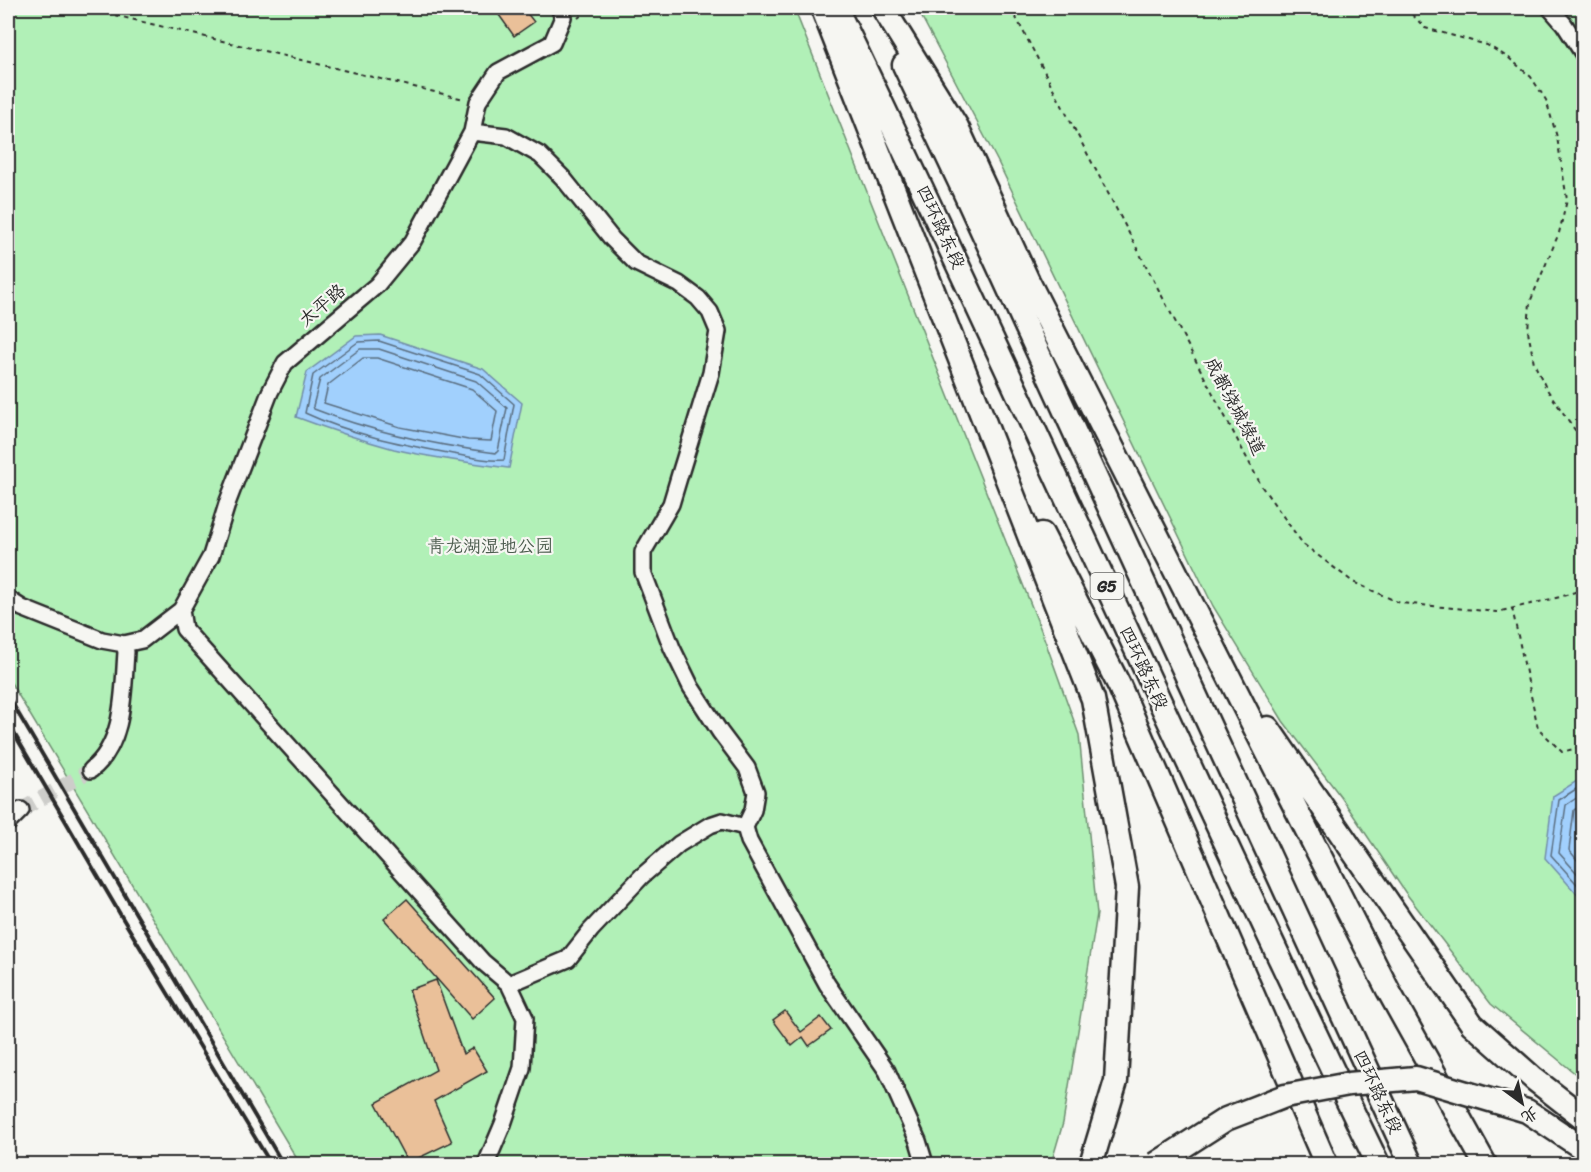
<svg xmlns="http://www.w3.org/2000/svg" width="1591" height="1172" viewBox="0 0 1591 1172" font-family="Sriracha,'LXGW WenKai TC',sans-serif">
	<rect width="100%" height="100%" fill="#f6f6f2"/>
	<filter id="ink" filterUnits="userSpaceOnUse"><feTurbulence type="fractalNoise" baseFrequency=".0167" numOctaves="2"/><feDisplacementMap in="SourceGraphic" scale="12" xChannelSelector="R" yChannelSelector="G"/><feConvolveMatrix kernelMatrix="1 2 1 2 8 2 1 2 1" color-interpolation-filters="sRGB"/></filter>
	<g filter="url(#ink)">
		<path fill="#b1f0b7" stroke="#6e8e71" stroke-width="1.5" d="M8 8H794L1043 635 1079 735 1097 914 1063 1123 1051 1164H300L8 678Z
			M917 8H1583V1080L1491 1004 1405 892 1341 797 1283 721 1213 606 998 162Z"/>
		<path fill="#a1d0fd" stroke="#728ea9" stroke-width="1.5" d="M380 335 483 369 522 403 509 468C471 463 431 458 394 449 361 440 328 429 296 417L307 372 356 336Z
			M1583 777V901L1545 858 1553 796Z"/>
		<g fill="none" stroke-linecap="round" stroke-linejoin="round">
			<path stroke="#5a6d7f" stroke-width="1.5" d="M379 341 480 374 514 404 504 460C487 462 465 456 448 453 400 444 350 434 305 413L313 375 358 342Z
				M360 349H379L476 381 507 408 498 451 496 453C434 445 372 432 314 409L313 406 320 379Z
				M363 358H377L472 389 497 411 491 441 468 440 400 427 324 403 328 385Z
				M1584 784 1559 800 1551 855 1584 892
				M1584 793 1566 805 1559 853 1584 881
				M1584 804 1574 810 1569 850 1584 868"/>
		</g>
		<path fill="#eac099" stroke="#2b2b2b" stroke-width="1.5" d="M494 8H523L534 22 514 36Z
			M407 899 495 998 472 1019 384 919Z
			M436 980 463 1054 473 1048 487 1071 434 1101 452 1142 408 1163 376 1103 436 1070 409 990Z
			M785 1011 801 1032 821 1017 831 1030 809 1046 803 1037 792 1046 773 1020Z"/>
		<g fill="none" stroke-linecap="round" stroke-linejoin="round">
			<path stroke="#cdcdca" stroke-width="15" stroke-dasharray="15 8" stroke-linecap="butt" d="M21 810 91 770"/>
			<g stroke="#2b2b2b" stroke-width="20">
				<path id="minor" d="M1550 8 1564 24 1584 55
					M472 132 506 136 540 155 563 178 612 239 636 263 679 284 698 298 710 312 718 331 711 373 680 474 671 504 643 552V572L672 648 691 687 720 732 747 768 756 792 753 810 745 827 749 841 827 984 887 1071 918 1141 925 1164
					M8 599 22 608 102 640 124 644 142 640 181 610 211 556 228 501 270 392 285 363 377 285 413 241 472 132 478 102 498 72 552 43 563 17 559 8
					M181 610 184 629 483 962 509 984 568 959 591 930 642 876 679 844 710 825 722 821 745 827
					M91 770C125 743 123 692 126 652L124 644
					M8 823 21 810
					M486 1164 503 1124 522 1068 525 1018 509 984"/>
			</g>
			<g stroke="#2b2b2b" stroke-width="27">
				<path id="highway" d="M836 8C1021 391 1192 781 1378 1164
					M883 8 957 127 1028 281 1388 990 1485 1164
					M824 12 1093 699 1127 887 1116 1081 1091 1164
					M904 65 962 187 1411 1164
					M1042 534 1119 685 1326 1164
					M1268 728 1472 1024 1534 1079 1584 1118"/>
			</g>
			<path stroke="#2b2b2b" stroke-width="2" stroke-dasharray="4.5 4.5" stroke-linecap="butt" d="M62 8 89 9 464 99
				M1011 8 1262 487 1303 544 1353 582 1400 603 1497 612 1560 597 1584 589
				M1406 8 1425 28 1487 45 1509 58 1531 77 1546 100 1557 137 1567 200 1559 233 1530 302 1528 331 1534 363 1546 388 1584 443
				M578 18 590 8
				M1512 608 1538 728 1562 752 1584 746"/>
			<use href="#minor" stroke="#f6f6f2" stroke-width="15"/>
			<use href="#highway" stroke="#f6f6f2" stroke-width="22"/>
			<path stroke="#2b2b2b" stroke-width="4" d="M8 696 283 1164
				M8 723 120 914 271 1164"/>
			<g stroke="#2b2b2b" stroke-width="27" stroke-linecap="butt">
				<path id="highway-bridge" d="M1156 1164 1226 1119 1285 1096 1349 1084 1416 1078 1527 1111 1584 1149"/>
			</g>
			<use href="#highway-bridge" stroke="#f6f6f2" stroke-width="22"/>
		</g>
	</g>
	<g text-anchor="middle" dominant-baseline="central" stroke-width="4.5" stroke-linejoin="round" paint-order="stroke">
		<rect fill="#f6f6f2" stroke="#686867" stroke-width="1.5" x="1090.5" y="573" width="33" height="26" rx="4.5"/>
		<g font-size="16" font-weight="bold" fill="#2b2b2b">
			<text x="1107" y="586">G5</text>
		</g>
		<g font-size="18" fill="#2b2b2b" stroke="#f6f6f2">
			<text transform="translate(941 227) rotate(65)">四环路东段</text>
			<text transform="translate(322 305) rotate(-40)">太平路</text>
			<text transform="translate(1235 406) rotate(62)">成都绕城绿道</text>
			<text transform="translate(1144 668) rotate(65)">四环路东段</text>
			<text transform="translate(1378 1092) rotate(65)">四环路东段</text>
		</g>
		<g font-size="18" fill="#4c5c4e" stroke="#f6f6f2">
			<text x="490" y="546">青龙湖湿地公园</text>
		</g>
	</g>
	<rect width="1591" height="1172" fill="none" stroke="#f6f6f2" stroke-width="30"/>
	<rect x="15" y="15" width="1561" height="1142" fill="none" stroke="#2b2b2b" stroke-width="2" filter="url(#ink)"/>
	<g transform="translate(1522 1103) rotate(147)" stroke="#f6f6f2" stroke-width="4.5" paint-order="stroke">
	<path d="M0-4.5L10 22L0 15L-10 22Z" fill="#2b2b2b"/>
	<text y="-9" font-size="16" font-weight="bold" text-anchor="middle" fill="#2b2b2b">北</text>
	</g>
</svg>
